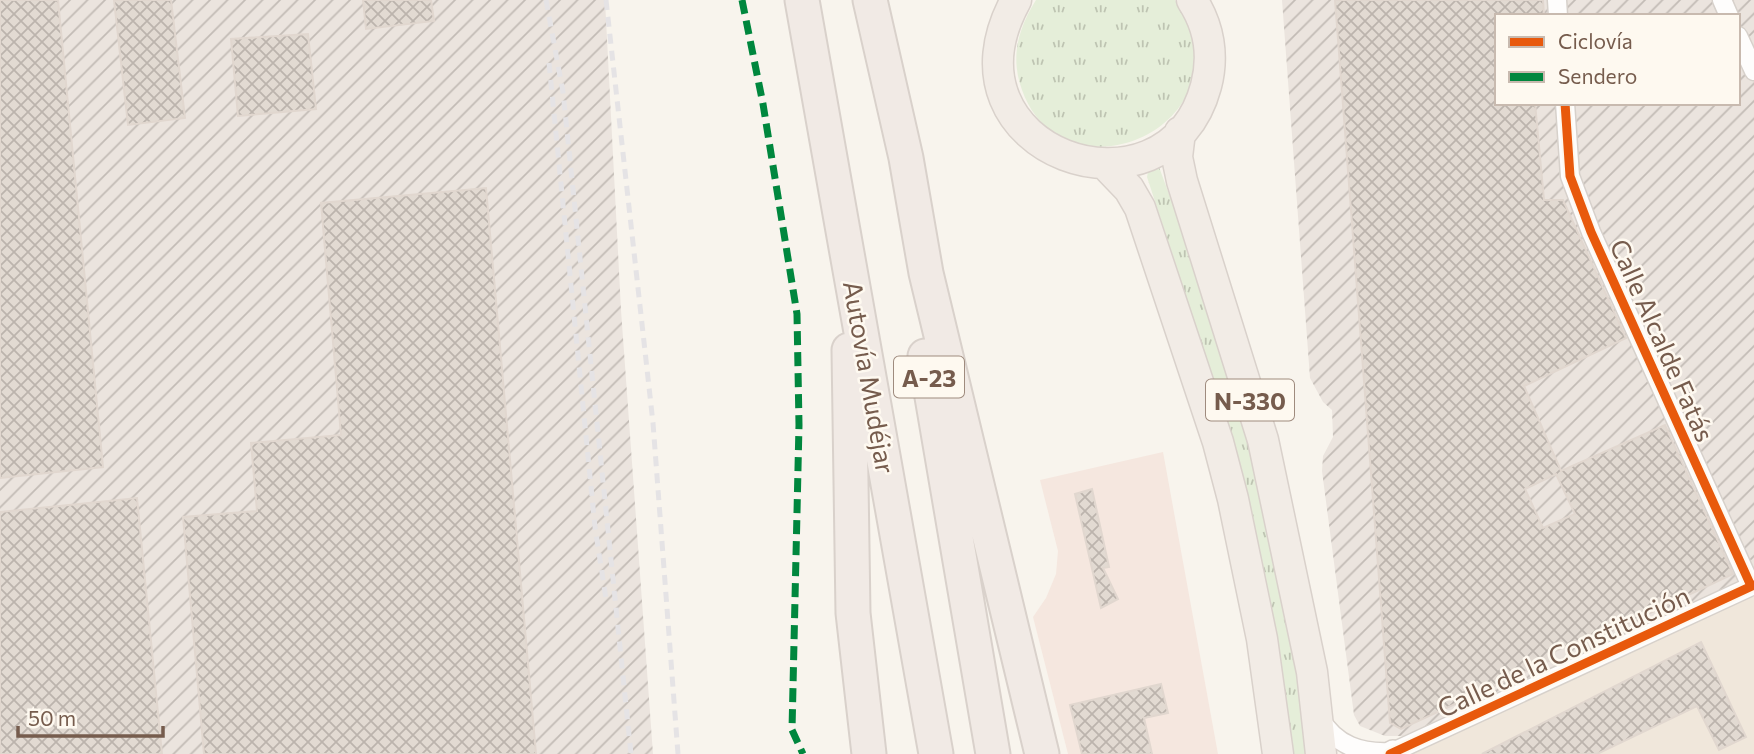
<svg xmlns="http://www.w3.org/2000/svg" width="1754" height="754" viewBox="0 0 1754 754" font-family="Commissioner,sans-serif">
	<defs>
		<pattern id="industrial-furrows" width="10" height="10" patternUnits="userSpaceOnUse" patternTransform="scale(1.75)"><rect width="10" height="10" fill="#ebe4de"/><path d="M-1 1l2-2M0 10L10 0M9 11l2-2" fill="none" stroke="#c3bcb6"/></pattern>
		<pattern id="grass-tufts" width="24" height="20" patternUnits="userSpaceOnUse" patternTransform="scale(1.75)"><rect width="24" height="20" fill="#e5eed9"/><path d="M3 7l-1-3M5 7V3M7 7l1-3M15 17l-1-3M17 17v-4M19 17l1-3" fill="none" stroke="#bec4b2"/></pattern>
		<pattern id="building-cross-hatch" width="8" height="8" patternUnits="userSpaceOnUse" patternTransform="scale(1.75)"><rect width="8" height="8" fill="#e2dad2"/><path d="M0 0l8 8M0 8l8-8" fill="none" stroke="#bcb4ad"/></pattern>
	</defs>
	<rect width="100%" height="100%" fill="#f8f4ed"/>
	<path fill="#f0e7db" d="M1754 585V754H1390Z"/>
	<path fill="#f5e7df" d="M1163 452 1218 754H1068L1033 617 1046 598 1056 574 1058 551 1040 480Z"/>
	<path fill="url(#industrial-furrows)" fill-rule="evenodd" d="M0 0H605L621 310 653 754H0Z
		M1282 0H1754V585L1633 643 1403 736H1385L1360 726 1354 715 1322 471 1323 456 1333 437 1332 410 1323 402 1310 378ZM1497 16H1738V103H1497Z"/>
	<path fill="url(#grass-tufts)" d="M1036 0H1175C1180 9 1188 18 1191 28 1225 139 1060 197 1022 90 1010 57 1018 29 1036 0Z
		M1159 167C1202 282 1242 398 1270 517 1288 595 1297 676 1310 754H1288L1273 637 1188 302 1147 177 1148 172Z"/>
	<path fill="url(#building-cross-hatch)" stroke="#e1d7cf" stroke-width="2" fill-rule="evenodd" d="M0 0H58L103 467 0 478Z
		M114 0H171L185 118 128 125Z
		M363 0H431L434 21 366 29Z
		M1335 0H1543L1544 16H1497V103H1535L1544 200H1563L1626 338 1524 386 1561 471 1665 425 1733 574 1593 640 1591 635 1551 653 1553 659 1401 729 1390 723ZM1556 474 1575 514 1543 528 1525 489Z
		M308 34 316 109 238 116 231 39Z
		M486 188 536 754H204L183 517 257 511 251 443 341 435 321 203Z
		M1092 489 1109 567 1103 568 1118 599 1101 608 1075 494Z
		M137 498 162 754H0V512Z
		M1701 642 1746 737 1719 750 1697 706 1597 754H1482Z
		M1161 684 1168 713 1144 718 1152 754H1082L1070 705Z"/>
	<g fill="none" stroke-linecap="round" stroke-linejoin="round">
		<g stroke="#d7d1cb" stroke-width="21">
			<path id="minor" d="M1557 0 1558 16
				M1722 0 1729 16
				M1738 36 1754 71
				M1565 103 1570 176 1591 232 1751 586
				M1319 717C1336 746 1361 754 1393 752L1754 585"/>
		</g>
		<g stroke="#d7d1cb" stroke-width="26">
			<path id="tertiary" d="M1390 754 1393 752"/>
		</g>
		<g stroke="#d9d1cb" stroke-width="33">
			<path id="trunk" d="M1016 0C932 153 1167 232 1206 86 1214 56 1209 26 1192 0
				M1180 132 1177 157 1182 181 1263 440 1312 672 1321 754
				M1105 164 1129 189 1140 208 1218 442 1233 499 1262 639 1278 754"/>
		</g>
		<g stroke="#d9d1cb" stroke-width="37">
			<path id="motorway" d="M802 0 936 754
				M870 0 906 158 926 273 1042 754
				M849 350 853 613 869 754
				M925 356 993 754"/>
		</g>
		<use href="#minor" stroke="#fefdfc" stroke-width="18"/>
		<use href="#tertiary" stroke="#fefdfc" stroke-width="23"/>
		<use href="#trunk" stroke="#f2ece6" stroke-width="30"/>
		<use href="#motorway" stroke="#f1eae5" stroke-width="33"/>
		<path stroke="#e5e3e5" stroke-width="5" stroke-dasharray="10 7" stroke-linecap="butt" d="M546 0 563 92 631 754
			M606 0 653 423 678 754
			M549 63 595 527 606 599"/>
		<path stroke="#00873e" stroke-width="7" stroke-dasharray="14 7" stroke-linecap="butt" d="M742 0 763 104 797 314 799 425 792 730 803 754"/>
		<g stroke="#fef9f0" stroke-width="13">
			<path id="cycleway" d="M1565 103 1570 176 1591 232 1751 586
				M1390 754 1754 585"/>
		</g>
		<use href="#cycleway" stroke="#e8590c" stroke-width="9"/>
	</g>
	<g text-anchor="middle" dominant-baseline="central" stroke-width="5" stroke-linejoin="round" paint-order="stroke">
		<g fill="#fef9f0" stroke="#9f8b7e" stroke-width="2">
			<rect x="894" y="356.5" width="70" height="41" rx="5"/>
			<rect x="1206" y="379.5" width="88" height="41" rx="5"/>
		</g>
		<g font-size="24" font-weight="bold" fill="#765c4d">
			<text x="929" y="377">A-23</text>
			<text x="1250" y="400">N-330</text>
		</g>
		<g font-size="26" fill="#765c4d" stroke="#fef9f0">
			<text transform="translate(1663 340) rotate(66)">Calle Alcalde Fatás</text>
			<text transform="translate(870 377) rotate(80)">Autovía Mudéjar</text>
			<text transform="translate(1563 651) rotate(-25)">Calle de la Constitución</text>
		</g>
	</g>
	<rect x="1495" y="14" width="245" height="91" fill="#fef9f0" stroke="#c8baaf" stroke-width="2"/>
	<rect x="1509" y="37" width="35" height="10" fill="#e8590c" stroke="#c8baaf" stroke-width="2"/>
	<text x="1558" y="49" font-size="21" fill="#765c4d">Ciclovía</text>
	<rect x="1509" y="72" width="35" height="10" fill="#00873e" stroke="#c8baaf" stroke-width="2"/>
	<text x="1558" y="84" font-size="21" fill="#765c4d">Sendero</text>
	<path d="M18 726v10h145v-10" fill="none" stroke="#765c4d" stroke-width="3.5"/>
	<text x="28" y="726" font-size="21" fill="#765c4d" stroke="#fef9f0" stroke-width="5" paint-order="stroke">50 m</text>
</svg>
